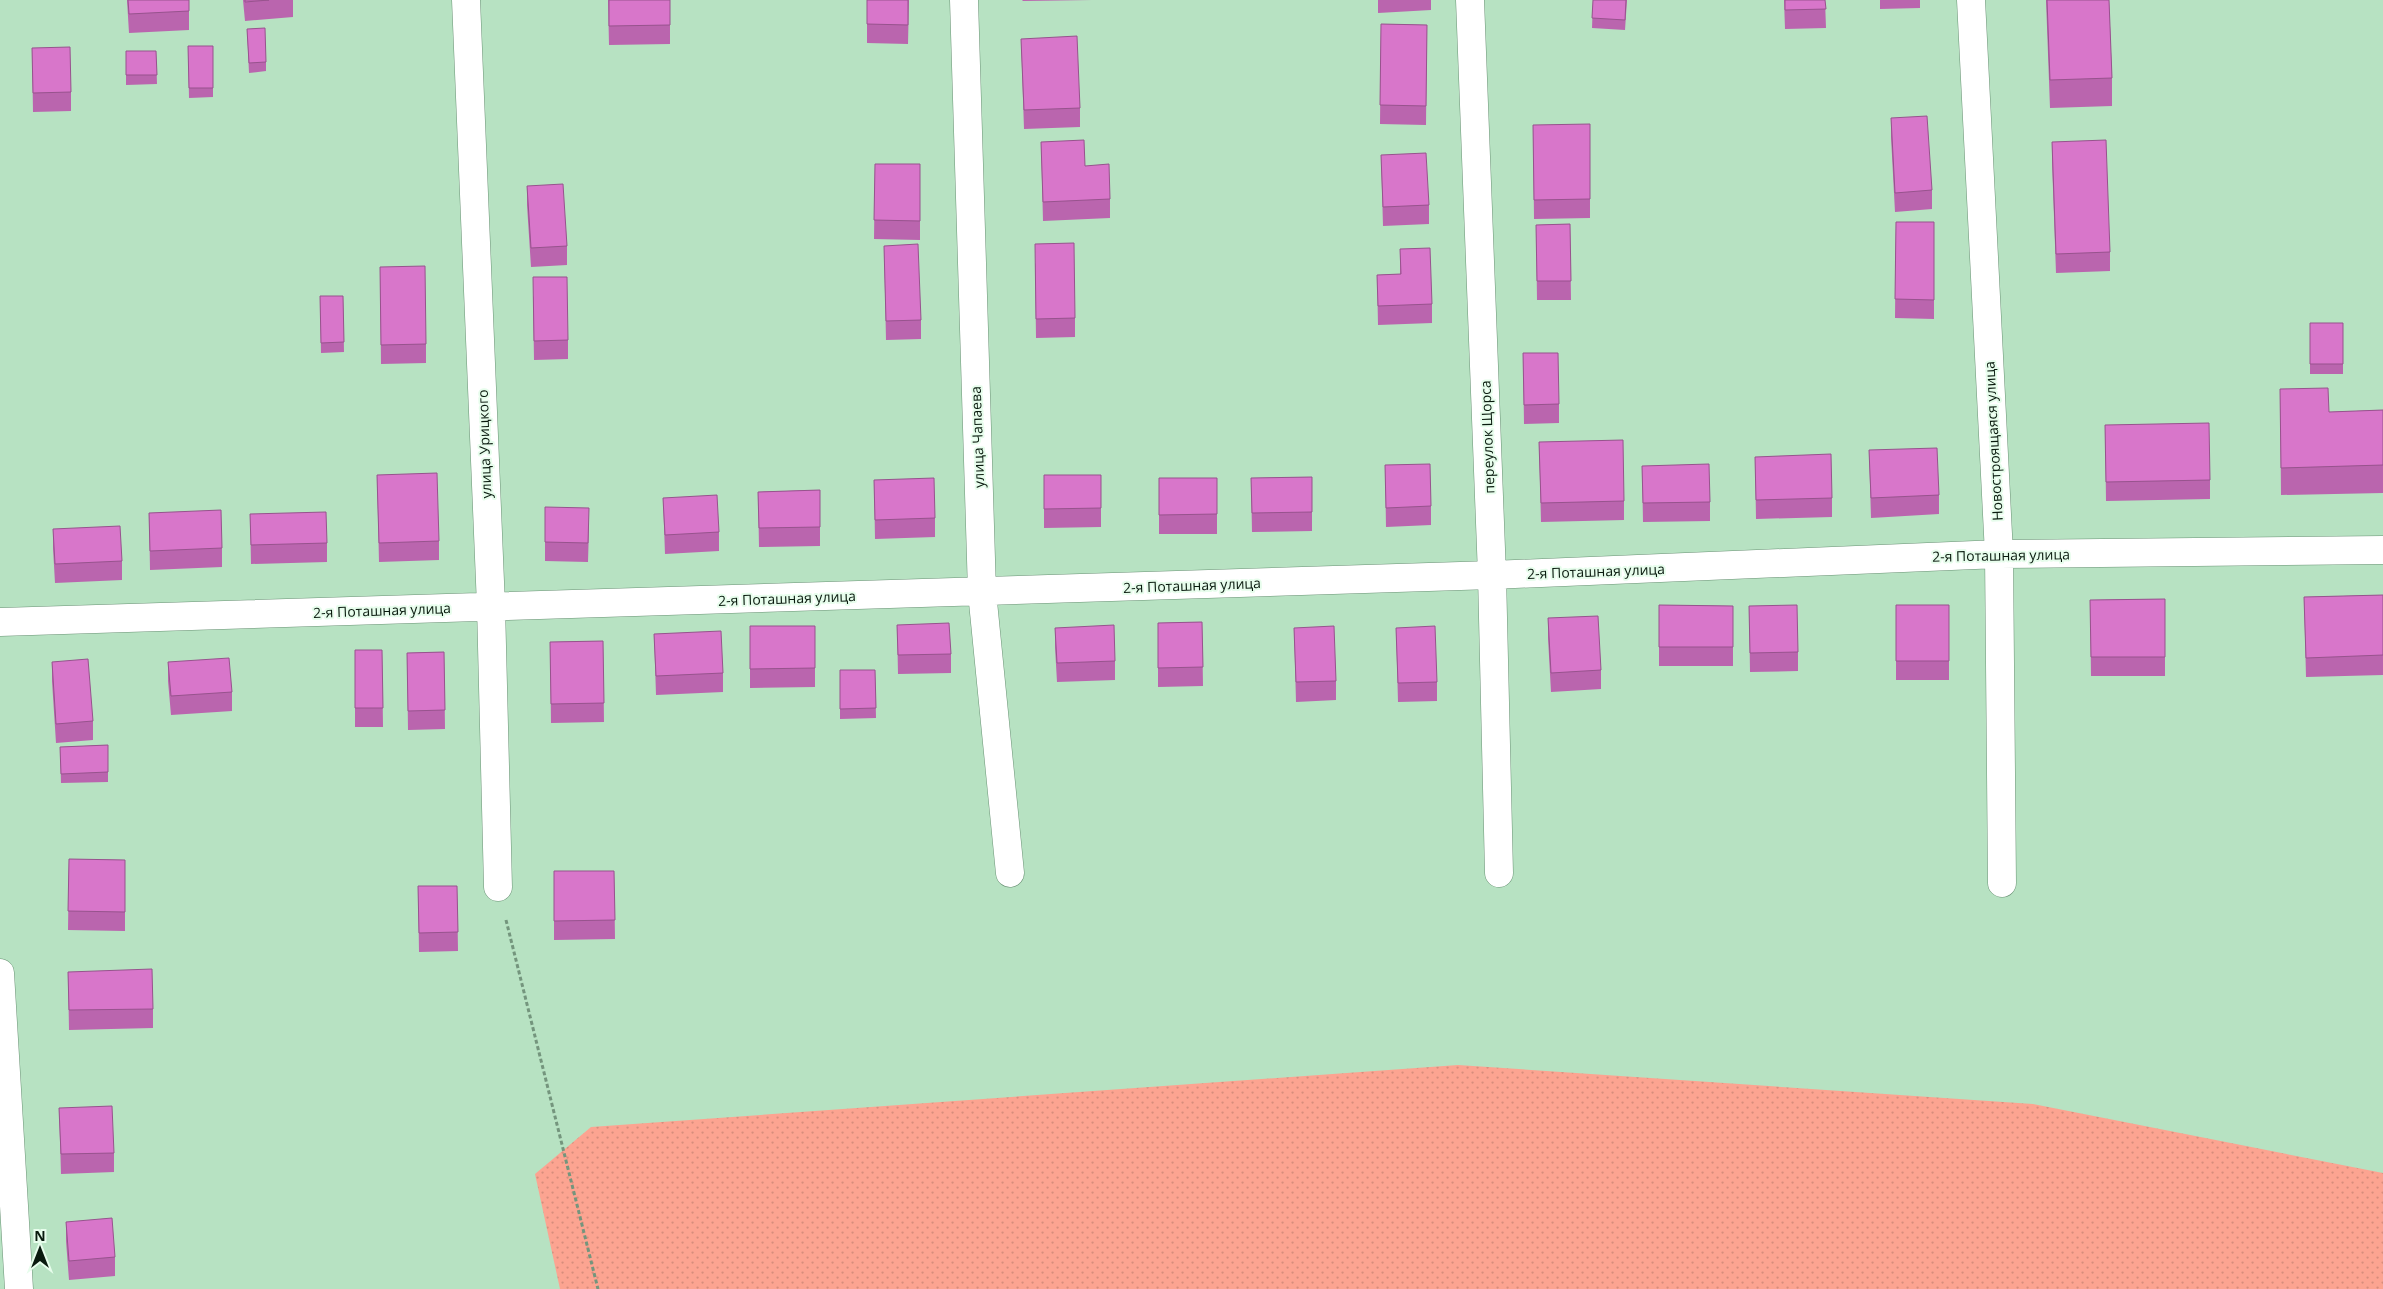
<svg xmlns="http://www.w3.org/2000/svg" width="2383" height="1289" viewBox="0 0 2383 1289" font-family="'Open Sans',sans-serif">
	<defs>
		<pattern id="grass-dots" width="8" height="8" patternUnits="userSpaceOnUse" patternTransform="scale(1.25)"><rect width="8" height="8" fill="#fca491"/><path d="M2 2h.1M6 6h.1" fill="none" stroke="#d78d7c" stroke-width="1.8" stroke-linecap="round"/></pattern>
	</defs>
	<rect width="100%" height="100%" fill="#b7e2c2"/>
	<path fill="url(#grass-dots)" d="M1458 1065 2033 1104 2383 1173V1289H560L535 1174 591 1127Z"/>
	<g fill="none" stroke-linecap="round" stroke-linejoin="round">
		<g stroke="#6a9275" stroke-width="29">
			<path id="minor" d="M466 0 491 606 498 887
				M964 0 982 592 1010 873
				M1470 0 1492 575 1499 873
				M1971 0 1999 554 2002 883
				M0 622 1492 575 1999 554 2383 550
				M0 973 19 1289"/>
		</g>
		<path stroke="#74957d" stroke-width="3" stroke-dasharray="4 2.5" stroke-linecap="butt" d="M506 920 598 1289"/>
		<use href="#minor" stroke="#fff" stroke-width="28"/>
	</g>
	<path fill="#ba65ae" d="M127 0H189V30L129 33Z
		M243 0H293V17L245 21Z
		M608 0H670V44L609 45Z
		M867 0H909L908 44 867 43Z
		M1022 0H1092L1023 1Z
		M1378 0H1431V10L1378 13Z
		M1593 0H1627L1625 30 1592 28Z
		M1784 0H1825L1826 28 1785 29Z
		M1880 0H1920V8L1880 9Z
		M2046 0H2109L2112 78V106L2050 108Z
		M1381 24 1427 25 1426 125 1380 124Z
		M247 29 266 62V71L249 73Z
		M1021 39 1080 108V127L1024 129Z
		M188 46H213V97L189 98Z
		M32 48 71 92V111L33 112Z
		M126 51H156L157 84 126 85Z
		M1891 118 1932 190V209L1895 212 1891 137Z
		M1533 125 1590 199V218L1534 219Z
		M1041 142 1085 166 1110 199V218L1043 221Z
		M2052 142 2110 252V271L2056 273 2052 161Z
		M1381 155 1429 205V224L1383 226Z
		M875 164H920V240L874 239Z
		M527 186 567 246V265L531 267 527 205Z
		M1896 222H1934V319L1895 318Z
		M1570 224 1571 300H1537L1536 225Z
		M884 246 921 320V339L886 340Z
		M1400 249 1432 304V323L1378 325 1377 275 1400 274Z
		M1035 263 1075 318V337L1036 338Z
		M380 267 426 344V363L381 364Z
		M320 296H343L344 352 321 353Z
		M533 296 568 340V359L534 360Z
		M2310 323H2343V374H2310Z
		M1523 353 1559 404V423L1524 424Z
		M2280 389 2329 412 2383 410V493L2281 495Z
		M2105 425 2210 480V499L2106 501Z
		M1539 442 1624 501V520L1541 522Z
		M1869 450 1939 495V514L1871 518Z
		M1755 457 1832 498V517L1756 519Z
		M1385 465 1431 506V525L1386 527Z
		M1642 466 1710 502V521L1643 522Z
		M377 475 439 541V560L379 562Z
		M1044 475H1101V527L1044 528Z
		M1312 477V531L1252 532 1251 478Z
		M1159 478H1217V534H1159Z
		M874 480 935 518V537L875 539Z
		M820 490V546L759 547 758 492Z
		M663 498 719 532V551L665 554Z
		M149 513 222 548V567L150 570Z
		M250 514 327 543V562L251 564Z
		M589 527 588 562 545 561V542Z
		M53 529 122 561V580L55 583 53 548Z
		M2383 595V675L2306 677 2304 597Z
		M2165 599V676H2091L2090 600Z
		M1659 605 1733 606V666H1659Z
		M1896 605H1949V680H1896Z
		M1749 606 1798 652V671L1750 672Z
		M1548 618 1601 670V689L1551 692 1548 638Z
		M1202 622 1203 686 1158 687V623Z
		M897 625 951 654V673L898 674Z
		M750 626H815V687L750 688Z
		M1055 628 1115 661V680L1057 682 1055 647Z
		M1294 628 1336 681V700L1296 702Z
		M1396 628 1437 682V701L1398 702Z
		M654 634 723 673V692L656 695Z
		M603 641 604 722 551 723 550 642Z
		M355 650H382L383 727H355Z
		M444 652 445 729 408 730 407 653Z
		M52 662 93 721V740L56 743 52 681Z
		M168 662 232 692V711L171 715 168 681Z
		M840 670H875L876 718 840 719Z
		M108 745V782L61 783 60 747Z
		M69 859 125 860V931L68 930Z
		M554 871H614L615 939 554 940Z
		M418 886H457L458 951 419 952Z
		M68 972 153 1009V1028L69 1030Z
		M59 1108 114 1153V1172L61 1174Z
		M66 1222 115 1257V1276L69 1280 66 1241Z"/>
	<path fill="#d876ca" stroke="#97538d" d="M128 0H189V11L129 14Z
		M245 0H269L245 2Z
		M609 0H670V25L609 26Z
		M867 0H908V25L867 24Z
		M1593 0H1626L1625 20 1592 18Z
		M1785 0H1825L1826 9 1785 10Z
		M2047 0H2109L2112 78 2050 80Z
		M1381 24 1427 25 1426 106 1380 105Z
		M265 28 266 62 249 63 247 29Z
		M1077 36 1080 108 1024 110 1021 39Z
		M188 46H213V88H189Z
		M70 47 71 92 33 93 32 48Z
		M126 51H156L157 75H126Z
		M1927 116 1932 190 1895 193 1891 118Z
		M1590 124V199L1534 200 1533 125Z
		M1084 140 1085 166 1109 164 1110 199 1043 202 1041 142Z
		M2106 140 2110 252 2056 254 2052 142Z
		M1426 153 1429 205 1383 207 1381 155Z
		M875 164H920V221L874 220Z
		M563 184 567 246 531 248 527 186Z
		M1896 222H1934V300L1895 299Z
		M1570 224 1571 281H1537L1536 225Z
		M1074 243 1075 318 1036 319 1035 244Z
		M918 244 921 320 886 321 884 246Z
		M1430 248 1432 304 1378 306 1377 275 1401 274 1400 249Z
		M425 266 426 344 381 345 380 267Z
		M533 277H567L568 340 534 341Z
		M320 296H343L344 342 321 343Z
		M2310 323H2343V364H2310Z
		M1523 353H1558L1559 404 1524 405Z
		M2328 388 2329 412 2383 410V465L2281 468 2280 389Z
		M2209 423 2210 480 2106 482 2105 425Z
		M1623 440 1624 501 1541 503 1539 442Z
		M1937 448 1939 495 1871 498 1869 450Z
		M1831 454 1832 498 1756 500 1755 457Z
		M1430 464 1431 506 1386 508 1385 465Z
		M1709 464 1710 502 1643 503 1642 466Z
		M437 473 439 541 379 543 377 475Z
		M1044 475H1101V508L1044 509Z
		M1312 477V512L1252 513 1251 478Z
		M934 478 935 518 875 520 874 480Z
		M1159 478H1217V514L1159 515Z
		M820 490V527L759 528 758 492Z
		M717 495 719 532 665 535 663 498Z
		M545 507 589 508 588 543 545 542Z
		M221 510 222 548 150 551 149 513Z
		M326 512 327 543 251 545 250 514Z
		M120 526 122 561 55 564 53 529Z
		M2383 595V655L2306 658 2304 597Z
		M2165 599V657H2091L2090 600Z
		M1659 605 1733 606V647H1659Z
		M1797 605 1798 652 1750 653 1749 606Z
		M1896 605H1949V661H1896Z
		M1598 616 1601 670 1551 673 1548 618Z
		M1202 622 1203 667 1158 668V623Z
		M949 623 951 654 898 655 897 625Z
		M1114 625 1115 661 1057 663 1055 628Z
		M750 626H815V668L750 669Z
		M1334 626 1336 681 1296 682 1294 628Z
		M1435 626 1437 682 1398 683 1396 628Z
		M721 631 723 673 656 676 654 634Z
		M603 641 604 703 551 704 550 642Z
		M355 650H382L383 708H355Z
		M444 652 445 710 408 711 407 653Z
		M229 658 232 692 171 696 168 662Z
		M88 659 93 721 56 724 52 662Z
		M840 670H875L876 708 840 709Z
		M108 745V772L61 774 60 747Z
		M69 859 125 860V912L68 911Z
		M554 871H614L615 920 554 921Z
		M418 886H457L458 932 419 933Z
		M152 969 153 1009 69 1010 68 972Z
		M112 1106 114 1153 61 1154 59 1108Z
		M112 1218 115 1257 69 1261 66 1222Z"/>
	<g text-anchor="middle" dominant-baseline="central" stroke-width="4" stroke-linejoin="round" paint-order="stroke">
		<g font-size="14" fill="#091a0e" stroke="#e7fdec">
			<text transform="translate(977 437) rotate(-92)">улица Чапаева</text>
			<text transform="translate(1487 437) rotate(-92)">переулок Щорса</text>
			<text transform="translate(1993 441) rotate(-93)">Новостроящаяся улица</text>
			<text transform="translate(484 444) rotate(-92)">улица Урицкого</text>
			<text transform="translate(2001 555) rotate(-1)">2-я Поташная улица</text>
			<text transform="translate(1596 571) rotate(-2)">2-я Поташная улица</text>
			<text transform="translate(1192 585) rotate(-2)">2-я Поташная улица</text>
			<text transform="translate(787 598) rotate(-2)">2-я Поташная улица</text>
			<text transform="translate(382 610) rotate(-2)">2-я Поташная улица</text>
		</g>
	</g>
	<g transform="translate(40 1249)" stroke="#e7fdec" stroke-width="4" paint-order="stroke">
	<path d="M0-4L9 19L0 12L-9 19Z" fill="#091a0e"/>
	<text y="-8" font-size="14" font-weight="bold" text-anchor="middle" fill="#091a0e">N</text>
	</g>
</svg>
